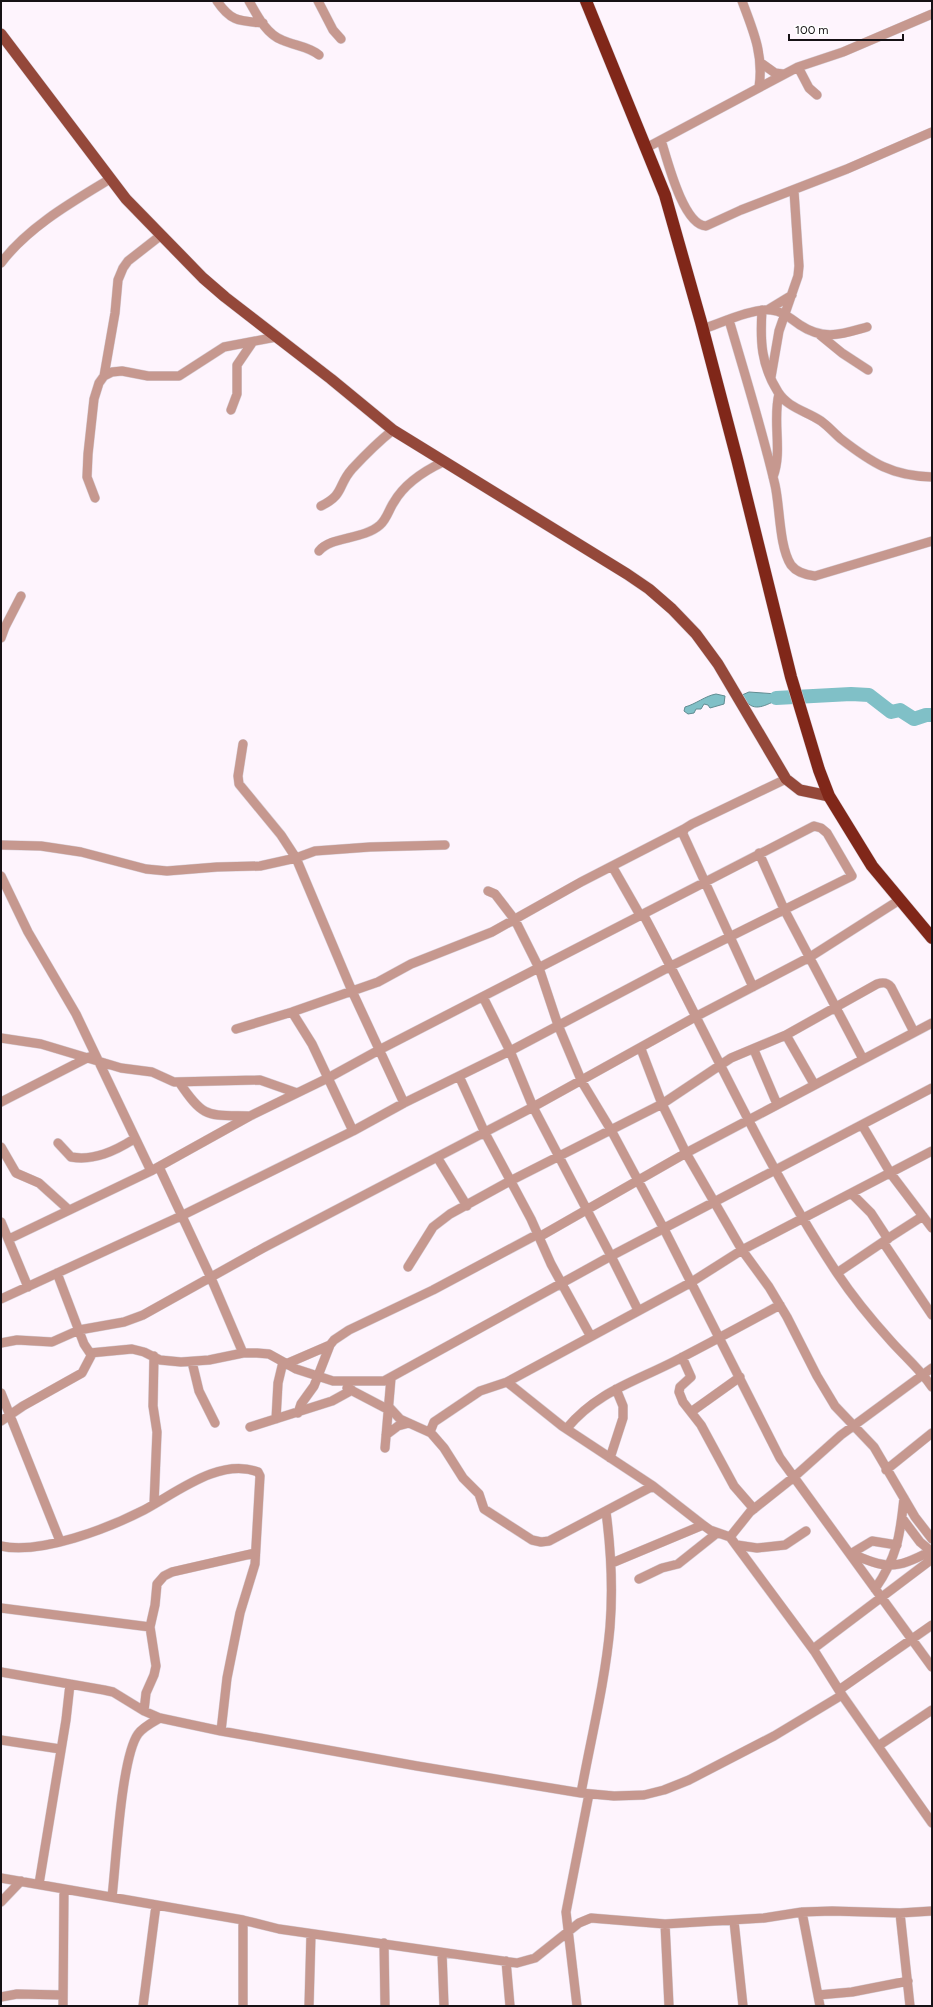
<svg xmlns="http://www.w3.org/2000/svg" width="933" height="2007" viewBox="0 0 933 2007" font-family="Figtree,sans-serif">
	<rect width="100%" height="100%" fill="#fef4fd"/>
	<path fill="#80c0c7" stroke="#608c92" d="M749 692 777 694 775 701C760 708 751 712 742 695Z
		M716 694 725 696 724 704 710 708 708 705 704 704 701 709H696L694 713 688 714 684 711 685 707C696 704 705 696 716 694Z"/>
	<g fill="none" stroke-linecap="round" stroke-linejoin="round">
		<path stroke="#80c0c7" stroke-width="14" d="M776 698 851 694 869 695 891 712 900 710 914 719 926 715H932"/>
		<g stroke="#d9d0d8" stroke-width="10">
			<path id="minor" d="M217 1C231 22 240 21 263 23
				M249 1C257 15 266 34 282 40 295 46 308 46 319 55
				M318 1 333 30 341 39
				M742 1C753 30 764 55 759 87
				M761 63 775 73 783 74
				M798 67 809 88 817 95
				M661 140C667 159 683 225 706 226L741 210 847 169 932 132
				M646 148 798 67 843 52 932 14
				M1 263C28 227 72 202 110 179
				M769 309 792 295
				M762 310C760 341 761 365 778 392 788 408 806 411 821 421 828 426 834 433 841 439 872 463 892 476 932 477
				M729 320C745 375 762 429 775 485 780 506 779 547 791 565 797 573 806 575 815 576L932 541
				M703 329C721 323 753 308 771 310 783 311 791 319 800 325 824 341 842 334 867 327
				M820 335 842 353 868 370
				M104 376 115 313 118 280 123 268 128 261 160 236
				M771 377 779 331 798 276 799 266 794 191
				M231 410 237 394V365L252 343
				M773 477C783 451 772 421 779 394
				M95 498 87 477 88 454 94 399 99 383 104 376 112 372 122 371 148 376H179L224 347 276 337
				M321 506C345 494 337 486 352 469 365 455 378 442 393 430
				M319 551C331 536 363 540 380 525 387 519 389 509 394 502 405 483 424 471 443 462
				M1 638 5 627 21 596
				M243 744 238 776 239 784 281 835 296 858 352 991 404 1103
				M1 845 41 846 81 852 146 869 167 871 217 867 260 866 296 858 315 851 370 847 445 845
				M759 853 784 909 863 1059
				M612 866 640 915
				M1 876 28 932 76 1014 151 1171
				M488 891 495 894 515 920 539 968 558 1025 582 1082 611 1130 664 1229 780 1458 932 1667
				M643 914C707 1033 762 1160 837 1273 853 1297 871 1319 890 1340 904 1356 920 1369 932 1387
				M753 987 683 834 684 829 692 824 786 779
				M483 997 510 1051 533 1107 611 1256 638 1310
				M236 1029 292 1012 378 982 411 964 492 932 581 882 684 829
				M786 1035 814 1084
				M1 1038 41 1044 121 1068 152 1072 174 1082 260 1080 297 1093
				M641 1049 662 1104 686 1153 742 1250 769 1287 787 1317 817 1376 835 1406 874 1447 915 1517 932 1539
				M754 1050 777 1104
				M459 1076 485 1133 531 1219 551 1264 590 1335
				M179 1082C204 1119 207 1115 249 1116
				M1 1102 89 1057
				M862 1125 891 1174 932 1228
				M58 1143 71 1157C94 1161 115 1151 134 1139
				M1 1147 16 1173 39 1183 69 1210
				M437 1157 467 1206
				M159 1167 211 1278 243 1353
				M852 1194 871 1213 888 1239
				M1 1222 28 1287
				M539 1237 686 1153 932 1023
				M9 1239 151 1171 250 1116 328 1078 312 1044 292 1012
				M884 1241 923 1216
				M408 1267 433 1227 450 1214 510 1181 662 1104 731 1058 786 1035 877 984C883 982 887 982 891 987L914 1032
				M57 1273 84 1344 90 1353 132 1349 144 1352 160 1360 181 1362 209 1360 243 1353H257L269 1354 296 1369 333 1381H384L611 1256 932 1088
				M837 1273 883 1242 932 1315
				M1 1299 181 1216 353 1131 404 1103 510 1051 671 966 852 876 827 833 821 828 814 826 379 1050 328 1078 353 1131
				M1 1343 17 1340 52 1342 79 1330 124 1322 143 1315 265 1247 533 1107 697 1016 810 957 901 899
				M682 1357 691 1377 680 1387 679 1392 683 1402 701 1425 734 1486 754 1509
				M192 1362 199 1391 215 1423
				M286 1364 330 1345
				M507 1382 562 1426 653 1486 703 1525 710 1530 730 1537 815 1652 842 1695 932 1823
				M347 1388 389 1410
				M1 1393 60 1541
				M389 1407 400 1419 431 1433 444 1448 463 1478 479 1494 484 1509 532 1540 541 1542 549 1541 653 1486
				M691 1412 740 1377
				M298 1413 301 1404 314 1386 330 1345 334 1340 349 1330 433 1290 538 1234
				M276 1419 278 1383 283 1362
				M1 1421 23 1406 82 1373 92 1354
				M250 1427 332 1401 352 1390
				M567 1428C597 1392 634 1382 675 1361 710 1343 745 1324 780 1305
				M430 1432 434 1422 437 1420 480 1391 507 1382 690 1283 742 1250 932 1151
				M386 1435 398 1426 409 1423
				M385 1448 391 1378
				M610 1458 623 1418V1406L616 1389
				M886 1470 932 1433
				M154 1504 157 1432 153 1406 154 1356
				M902 1518 920 1542 932 1552
				M730 1537 750 1512 794 1477 841 1435 932 1368
				M737 1545 757 1548 785 1545 806 1531
				M1 1546C40 1555 109 1528 144 1510 176 1493 220 1457 258 1472L260 1476 255 1564 240 1613 227 1678 221 1731
				M850 1553C887 1569 894 1570 931 1551
				M852 1553 872 1541 897 1545
				M612 1563 703 1525
				M639 1579 662 1568 678 1564 717 1533
				M875 1589C897 1557 900 1537 904 1498
				M1 1608 150 1627
				M813 1649 932 1559
				M1 1672 104 1690 113 1692 144 1711 160 1718 221 1731 417 1766 581 1793 614 1796 644 1795 664 1790 689 1780 774 1736 842 1695
				M839 1690 932 1625
				M144 1711 146 1693 154 1675 156 1666 150 1627 155 1605 157 1584 164 1576 172 1572 255 1553
				M1 1740 60 1749
				M878 1746 932 1710
				M581 1793C591 1738 605 1683 610 1627 613 1589 611 1550 606 1512
				M1 1878 243 1920 279 1929 517 1963 535 1958 579 1923 591 1918 665 1924 764 1918 802 1912 832 1911 900 1913 932 1911
				M39 1884 66 1720 70 1684
				M112 1897C116 1864 121 1758 138 1734 143 1727 153 1722 160 1718
				M1 1902 21 1881
				M802 1912 820 2006
				M900 1913 910 2006
				M243 1920V2006
				M734 1921 743 2006
				M665 1924 669 2006
				M384 1943 385 2006
				M442 1953 444 2006
				M506 1961 510 2006
				M818 1995 852 1992 908 1981
				M1 1997 17 1994 63 1995
				M63 2006 64 1889
				M143 2006 156 1905
				M309 2006 311 1934
				M577 2006 566 1912 589 1794"/>
		</g>
		<g stroke="#d9d0d8" stroke-width="12">
			<path id="major" d="M1 34 126 199 203 278 225 297 331 379 393 430 627 574 649 589 672 609 696 634 718 664 786 779 800 790 829 796"/>
		</g>
		<g stroke="#d9d0d8" stroke-width="13">
			<path id="highway" d="M586 1 665 195 701 322 737 459 791 677 819 770 829 796 872 866 932 938"/>
		</g>
		<use href="#minor" stroke="#c6988f" stroke-width="9"/>
		<use href="#major" stroke="#94483a" stroke-width="11"/>
		<use href="#highway" stroke="#802719" stroke-width="12"/>
	</g>
	<rect width="933" height="2007" fill="none" stroke="#161115" stroke-width="4"/>
	<path d="M789 34v6h114v-6" fill="none" stroke="#161115" stroke-width="2"/>
	<text x="795" y="34" font-size="12" fill="#161115" stroke="#ffffff" stroke-width="3" paint-order="stroke">100 m</text>
</svg>
